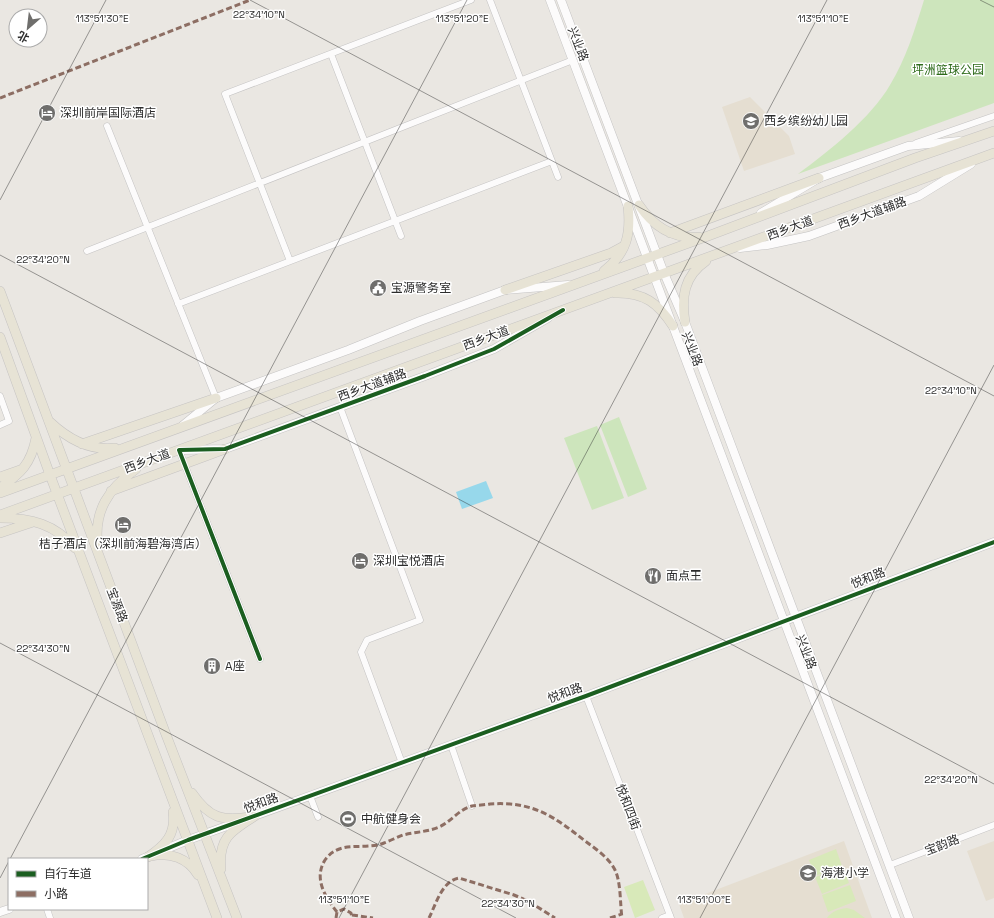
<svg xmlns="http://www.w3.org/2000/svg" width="994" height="918" viewBox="0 0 994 918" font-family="'Space Grotesk','Noto Sans SC',sans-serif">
	<rect width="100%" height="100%" fill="#eae7e2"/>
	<path fill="#e5ded1" d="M750 97 789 136 795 154 744 171 722 107Z
		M844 841 872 918H684L679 904Z
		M994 841V898L986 901 967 851Z"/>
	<path fill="#cde5bc" d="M924 0H994V103L798 174C829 151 871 118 890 85 906 59 915 29 924 0Z
		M619 417 647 489 628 497 600 425Z
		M597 426 624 498 592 510 564 438Z"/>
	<path fill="#d8e9b9" d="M836 849 842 866 815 876 809 860Z
		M843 867 849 883 822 894 815 877Z
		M643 880 655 910 635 918 624 887Z
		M850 885 856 901 828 912 822 895Z
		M847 908 854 910 865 918H827C832 911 839 909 847 908Z"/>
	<path fill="#97d8eb" d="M486 481 493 498 462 509 456 492Z"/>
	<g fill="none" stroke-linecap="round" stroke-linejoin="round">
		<g stroke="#c4c3c3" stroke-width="7">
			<path id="street" d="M490 0 558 177
				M331 54 401 236
				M107 126 216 398
				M916 143 994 116
				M87 251 573 60
				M290 261 225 94 471 0
				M178 304 552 161
				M0 396 9 421 0 425
				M340 407 420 620 367 640 361 652 402 763
				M179 450 260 659
				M586 696 671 918
				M451 745 472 806
				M310 796 318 817
				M890 865 994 825
				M47 909 50 918
				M662 918 670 915"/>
		</g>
		<g stroke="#c4c3c3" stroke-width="9">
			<path id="secondary" d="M550 0 896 918
				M561 0 664 273 685 322 909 918
				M761 213 819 178 908 146 959 141
				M740 248 767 245 809 236 919 196 971 164
				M182 426 216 398 348 350 420 321 505 290 568 285
				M182 450 225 449 425 376 494 349 548 318
				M142 859 188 840 586 696 994 542
				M0 912 9 909"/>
		</g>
		<g stroke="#c6c4c3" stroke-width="10">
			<path id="primary" d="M639 205C653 226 673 239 699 237
				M670 233 819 178
				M604 271C627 253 631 234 628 206
				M505 290 611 253 624 246
				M0 291 165 732 237 918
				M615 293C644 292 658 303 673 326
				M685 322C681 297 684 276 706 261
				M0 337 50 475 217 918
				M50 422C68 439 89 451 115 448
				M82 444 216 398
				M0 477 20 470
				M0 488C21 473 31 464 36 438
				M111 491 225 449
				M0 493 708 236 915 158 994 131
				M0 515 994 153
				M0 518C31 518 55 524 75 548
				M0 533 33 522
				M98 546C93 511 109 488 136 469
				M192 793C210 819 222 821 251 817
				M151 856C170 852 188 858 198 875
				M148 857C166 845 176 834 173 812
				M221 869C218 838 231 831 255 816"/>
		</g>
		<use href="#street" stroke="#fcfbfb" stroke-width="6"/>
		<use href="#secondary" stroke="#fcfbfb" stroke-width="8"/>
		<use href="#primary" stroke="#e7e3d5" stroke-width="9"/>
		<path stroke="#8d6e63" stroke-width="3" stroke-dasharray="6 3" stroke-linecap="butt" d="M0 98 250 0
			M337 912C326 898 313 879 325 860 340 839 364 851 384 843 390 841 397 837 403 835 415 832 427 832 439 827 451 822 459 809 472 806 477 805 484 805 490 804 532 801 554 816 585 841 596 849 609 858 615 870 621 882 620 904 622 918
			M352 915 373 918
			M336 918 337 912 344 909 351 913 352 918
			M429 918C436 904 442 881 459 878L514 895 528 901 555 918
			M610 918 622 914"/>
		<g stroke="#fff" stroke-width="6">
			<path id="cycleway" d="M260 659 179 450 225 449 425 376 494 349 563 310
				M142 859 188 840 586 696 994 542"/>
		</g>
		<use href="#cycleway" stroke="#1b5e20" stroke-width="4"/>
	</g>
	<path fill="none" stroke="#2d2d2d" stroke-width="1" stroke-opacity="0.45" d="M250 0 994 396M980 0 994 7M0 200 106 0M0 255 994 784M0 643 516 918M10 859 467 0M0 878 9 861M339 918 827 0M700 918 994 365"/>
	<defs>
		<g id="hotel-disc" transform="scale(0.9)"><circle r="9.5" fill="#6f6e6c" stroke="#fff"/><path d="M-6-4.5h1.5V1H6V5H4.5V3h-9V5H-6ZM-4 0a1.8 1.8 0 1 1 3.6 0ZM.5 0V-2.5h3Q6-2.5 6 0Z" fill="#fff"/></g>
		<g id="school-disc" transform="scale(0.9)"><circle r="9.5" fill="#6f6e6c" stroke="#fff"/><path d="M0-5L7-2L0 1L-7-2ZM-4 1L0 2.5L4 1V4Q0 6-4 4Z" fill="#fff"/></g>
		<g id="civic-disc" transform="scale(0.9)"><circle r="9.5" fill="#6f6e6c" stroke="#fff"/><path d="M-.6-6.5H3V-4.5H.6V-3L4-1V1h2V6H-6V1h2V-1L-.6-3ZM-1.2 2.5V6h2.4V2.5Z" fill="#fff"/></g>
		<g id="restaurant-disc" transform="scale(0.9)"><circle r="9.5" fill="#6f6e6c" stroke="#fff"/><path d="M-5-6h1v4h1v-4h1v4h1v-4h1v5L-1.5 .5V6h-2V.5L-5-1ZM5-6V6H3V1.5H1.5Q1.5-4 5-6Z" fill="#fff"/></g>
		<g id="building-disc" transform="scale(0.9)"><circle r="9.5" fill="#6f6e6c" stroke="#fff"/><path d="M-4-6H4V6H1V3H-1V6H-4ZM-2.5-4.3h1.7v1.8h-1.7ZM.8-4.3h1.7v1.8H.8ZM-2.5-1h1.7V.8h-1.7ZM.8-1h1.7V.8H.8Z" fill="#fff"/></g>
		<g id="stadium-disc" transform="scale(0.9)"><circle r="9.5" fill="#6f6e6c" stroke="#fff"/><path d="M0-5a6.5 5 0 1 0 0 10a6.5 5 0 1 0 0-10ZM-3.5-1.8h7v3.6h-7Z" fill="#fff"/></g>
	</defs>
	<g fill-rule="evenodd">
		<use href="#hotel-disc" x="47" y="113"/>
		<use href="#school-disc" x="751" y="121"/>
		<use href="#civic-disc" x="378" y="288"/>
		<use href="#hotel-disc" x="123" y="525"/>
		<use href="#hotel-disc" x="360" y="561"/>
		<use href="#restaurant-disc" x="653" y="576"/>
		<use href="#building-disc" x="212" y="666"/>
		<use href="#stadium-disc" x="348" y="819"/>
		<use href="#school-disc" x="808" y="873"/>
	</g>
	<g text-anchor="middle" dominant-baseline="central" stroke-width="3" stroke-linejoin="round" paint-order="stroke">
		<g font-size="12" fill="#2d2d2d" stroke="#fff">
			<text transform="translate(578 44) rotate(69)">兴业路</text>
			<text transform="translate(872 213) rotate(-20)">西乡大道辅路</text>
			<text transform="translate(790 228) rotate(-20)">西乡大道</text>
			<text transform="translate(486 338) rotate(-20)">西乡大道</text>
			<text transform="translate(692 349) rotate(69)">兴业路</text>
			<text transform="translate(372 385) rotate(-20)">西乡大道辅路</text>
			<text transform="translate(147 461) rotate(-20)">西乡大道</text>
			<text transform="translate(868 578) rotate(-21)">悦和路</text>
			<text transform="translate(117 605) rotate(69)">宝源路</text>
			<text transform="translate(806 652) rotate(69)">兴业路</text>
			<text transform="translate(565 693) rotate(-20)">悦和路</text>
			<text transform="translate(261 803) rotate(-20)">悦和路</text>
			<text transform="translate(628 807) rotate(69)">悦和四街</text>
			<text transform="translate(942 845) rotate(-21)">宝韵路</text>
		</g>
		<g font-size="12" fill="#2e6b1b" stroke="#fff">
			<text x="948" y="70">坪洲篮球公园</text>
		</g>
		<g font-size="12" fill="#2d2d2d" stroke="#fff" text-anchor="start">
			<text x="60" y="113">深圳前岸国际酒店</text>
			<text x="764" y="121">西乡缤纷幼儿园</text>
			<text x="391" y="288">宝源警务室</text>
			<text x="123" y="544" text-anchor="middle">桔子酒店（深圳前海碧海湾店）</text>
			<text x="373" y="561">深圳宝悦酒店</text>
			<text x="666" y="576">面点王</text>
			<text x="225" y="666">A座</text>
			<text x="361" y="819">中航健身会</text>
			<text x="821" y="873">海港小学</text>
		</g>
	</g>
	<g font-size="10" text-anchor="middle" fill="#2d2d2d" stroke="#fff" stroke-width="3" stroke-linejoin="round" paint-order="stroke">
		<text x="259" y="18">22°34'10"N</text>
		<text x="102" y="22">113°51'30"E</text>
		<text x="462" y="22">113°51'20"E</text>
		<text x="823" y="22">113°51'10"E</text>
		<text x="43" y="263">22°34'20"N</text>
		<text x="951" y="394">22°34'10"N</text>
		<text x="43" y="652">22°34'30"N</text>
		<text x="951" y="783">22°34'20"N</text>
		<text x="344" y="903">113°51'10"E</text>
		<text x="704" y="903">113°51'00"E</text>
		<text x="508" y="907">22°34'30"N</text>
	</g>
	<rect x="8" y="858" width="140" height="52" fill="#ffffff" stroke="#ababab"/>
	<rect x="16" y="871" width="20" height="6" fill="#1b5e20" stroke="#ababab"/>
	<text x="44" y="878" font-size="12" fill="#2d2d2d">自行车道</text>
	<rect x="16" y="891" width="20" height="6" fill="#8d6e63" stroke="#ababab"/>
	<text x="44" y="898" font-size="12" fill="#2d2d2d">小路</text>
	<g transform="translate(28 28) rotate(208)"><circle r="19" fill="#ffffff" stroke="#ababab"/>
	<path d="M0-3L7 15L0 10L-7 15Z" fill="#6f6e6c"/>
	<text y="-6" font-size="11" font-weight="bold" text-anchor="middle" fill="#2d2d2d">北</text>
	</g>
</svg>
